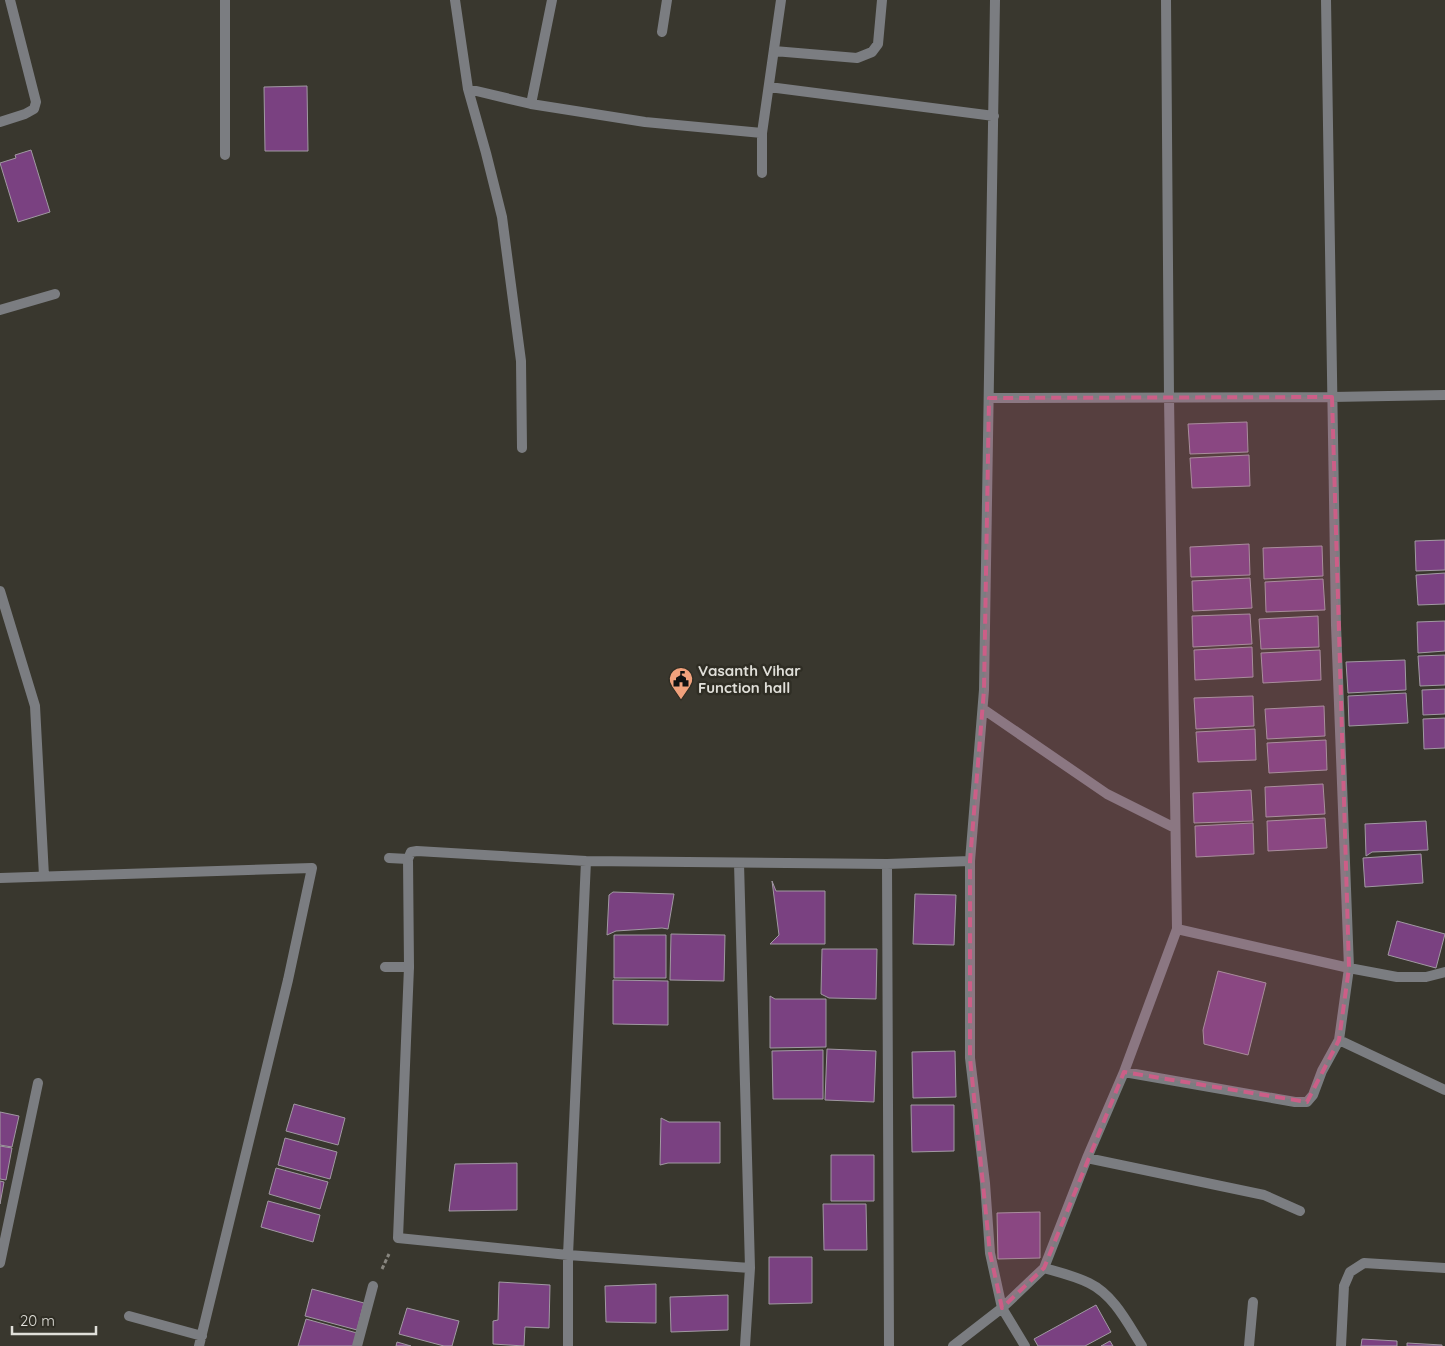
<svg xmlns="http://www.w3.org/2000/svg" width="1445" height="1346" viewBox="0 0 1445 1346" font-family="Quicksand,sans-serif">
	<rect width="100%" height="100%" fill="#39372e"/>
	<path fill="#7a4181" stroke="#a199a2" d="M307 86 308 151H265L264 87Z
		M31 150 50 212 18 222 0 163 16 158 15 155Z
		M1247 422 1248 452 1190 454 1188 424Z
		M1249 455 1250 486 1192 488 1190 458Z
		M1445 540V570L1416 571 1415 541Z
		M1249 544 1250 575 1191 577 1190 547Z
		M1322 546 1323 576 1264 579 1263 548Z
		M1445 573V604L1418 605 1416 575Z
		M1250 578 1252 608 1193 611 1192 581Z
		M1323 579 1325 610 1266 612 1265 582Z
		M1250 614 1252 644 1193 647 1192 616Z
		M1318 616 1319 647 1261 649 1259 619Z
		M1445 621V651L1418 653 1417 622Z
		M1252 647 1253 677 1195 680 1194 650Z
		M1320 650 1321 680 1263 683 1261 653Z
		M1445 655V685L1420 686 1418 656Z
		M1405 660 1406 690 1348 693 1346 662Z
		M1445 689V714L1423 715 1422 690Z
		M1406 693 1408 723 1349 726 1348 696Z
		M1253 696 1254 726 1196 729 1194 698Z
		M1324 706 1325 736 1267 739 1265 709Z
		M1445 718V748L1424 749 1423 719Z
		M1255 729 1256 760 1198 762 1196 732Z
		M1326 740 1327 770 1269 773 1267 743Z
		M1323 784 1325 814 1266 817 1265 787Z
		M1251 790 1253 821 1194 823 1193 793Z
		M1325 818 1327 848 1268 851 1267 821Z
		M1426 821 1428 850 1372 852 1366 856 1365 824Z
		M1253 823 1254 854 1196 857 1195 826Z
		M1421 854 1423 883 1365 887 1363 858Z
		M772 881 776 891H825V944H770L779 935Z
		M613 892 674 894 668 929 662 928 616 931 607 935 609 895Z
		M915 894 956 895 954 945 913 944Z
		M1397 921 1445 934 1436 968 1388 955Z
		M671 934 725 935 724 981 670 980Z
		M614 935H666V978H614Z
		M822 949H877L876 999 829 998 821 994Z
		M1218 971 1266 983 1248 1055 1204 1044 1203 1030Z
		M613 980 668 981V1025L613 1024Z
		M770 996 775 999H826V1047L770 1048Z
		M827 1049 876 1051 874 1102 825 1100Z
		M823 1050V1099H773L772 1051Z
		M955 1051 956 1097 913 1098 912 1052Z
		M294 1104 345 1118 338 1145 286 1131Z
		M911 1105H954V1151L912 1152Z
		M0 1112 19 1116 12 1147 0 1145Z
		M661 1118 669 1122H720V1163H668L660 1165Z
		M285 1138 337 1152 330 1179 278 1165Z
		M0 1146 12 1148 6 1180 0 1179Z
		M831 1155H874V1201H831Z
		M517 1163V1210L449 1211 455 1164Z
		M276 1168 328 1182 320 1209 269 1194Z
		M0 1181 4 1182 0 1204Z
		M268 1201 320 1215 313 1242 261 1227Z
		M823 1204H866L867 1250H824Z
		M1040 1212V1258L998 1259 997 1213Z
		M769 1257H812V1303L769 1304Z
		M499 1282 550 1285 549 1328 525 1327 524 1346 493 1344V1321L498 1320Z
		M656 1284V1323L606 1322 605 1286Z
		M312 1289 364 1303 357 1330 305 1316Z
		M728 1295V1330L671 1332 670 1297Z
		M1096 1305 1111 1332 1085 1346H1038L1034 1339Z
		M407 1308 459 1321 452 1346H444L399 1334Z
		M306 1319 357 1333 354 1346H298Z
		M1362 1339 1397 1341V1346H1361Z
		M1110 1341 1113 1346H1101Z
		M397 1342 411 1346H396Z
		M1407 1343 1442 1345V1346H1407Z"/>
	<g fill="none" stroke-linecap="round" stroke-linejoin="round">
		<path stroke="#88867f" stroke-width="3" stroke-dasharray="4 2.5" stroke-linecap="butt" d="M382 1269 389 1254"/>
		<path stroke="#7b7d81" stroke-width="10" d="M389 858 408 859
			M385 967H409"/>
		<path stroke="#7b7d81" stroke-width="10" d="M455 0 468 89 486 153 502 217 521 361 522 448
			M995 0 984 690 970 861V1058L985 1183 990 1253 1002 1308 1025 1346
			M662 32 667 0
			M774 51 857 58 872 52 878 44 882 0
			M769 87 994 116
			M468 89 531 104 645 122 762 133V173
			M531 104 552 0
			M0 122 25 114 34 109 36 102 10 0
			M762 133 781 0
			M225 155V0
			M0 310 55 294
			M989 398 1332 397 1445 395
			M0 591 35 706 44 876
			M983 709 1107 794 1175 828
			M739 863 750 1268 745 1346
			M887 864 889 1346
			M0 878 312 868 288 980 199 1346
			M1177 929 1349 968 1397 977H1426L1445 972
			M1339 1040 1445 1090
			M1124 1072 1295 1102H1307L1313 1095 1322 1071 1339 1040 1349 968 1336 625 1326 0
			M1087 1158 1264 1195 1300 1211
			M0 1263 38 1083
			M750 1268 568 1255 398 1238 409 967 408 859 411 852 417 851 586 861 887 864 970 861
			M1044 1268C1058 1272 1075 1276 1089 1283 1114 1295 1128 1324 1142 1346
			M129 1316 202 1336
			M357 1346 373 1286
			M568 1346V1255L586 861
			M953 1346 1002 1308 1044 1268 1087 1158 1124 1072 1177 929 1169 397 1166 0
			M1249 1346 1253 1302
			M1341 1346 1344 1286 1350 1272 1364 1263 1445 1268"/>
	</g>
	<path fill="#cc5e87" fill-opacity="0.2" stroke="#cc5e87" stroke-width="4" stroke-dasharray="10 6" stroke-linejoin="round" d="M1332 397 1349 968 1339 1040 1307 1102 1124 1072 1044 1268 1002 1308 990 1253 970 1058V861L984 690 989 398Z"/>
	<defs>
		<g id="civic-pin" transform="scale(1.25)"><path d="M0 17L-7.5 6A9.5 9.5 0 1 1 7.5 6Z" fill="#f1a17c" stroke="#2f2d24"/><path d="M-.6-6.5H3V-4.5H.6V-3L4-1V1h2V6H-6V1h2V-1L-.6-3ZM-1.2 2.5V6h2.4V2.5Z" fill="#111"/></g>
	</defs>
	<g fill-rule="evenodd">
		<use href="#civic-pin" x="681" y="679"/>
	</g>
	<g text-anchor="middle" dominant-baseline="central" stroke-width="5" stroke-linejoin="round" paint-order="stroke">
		<g font-size="15" font-weight="bold" fill="#e0dfd9" stroke="#2f2d24" text-anchor="start">
			<text x="698" y="670">Vasanth Vihar<tspan x="698" dy="17">Function hall</tspan></text>
		</g>
	</g>
	<path d="M12 1326v8h84v-8" fill="none" stroke="#e0dfd9" stroke-width="2.5"/>
	<text x="20" y="1326" font-size="15" fill="#e0dfd9" stroke="#2f2d24" stroke-width="4" paint-order="stroke">20 m</text>
</svg>
